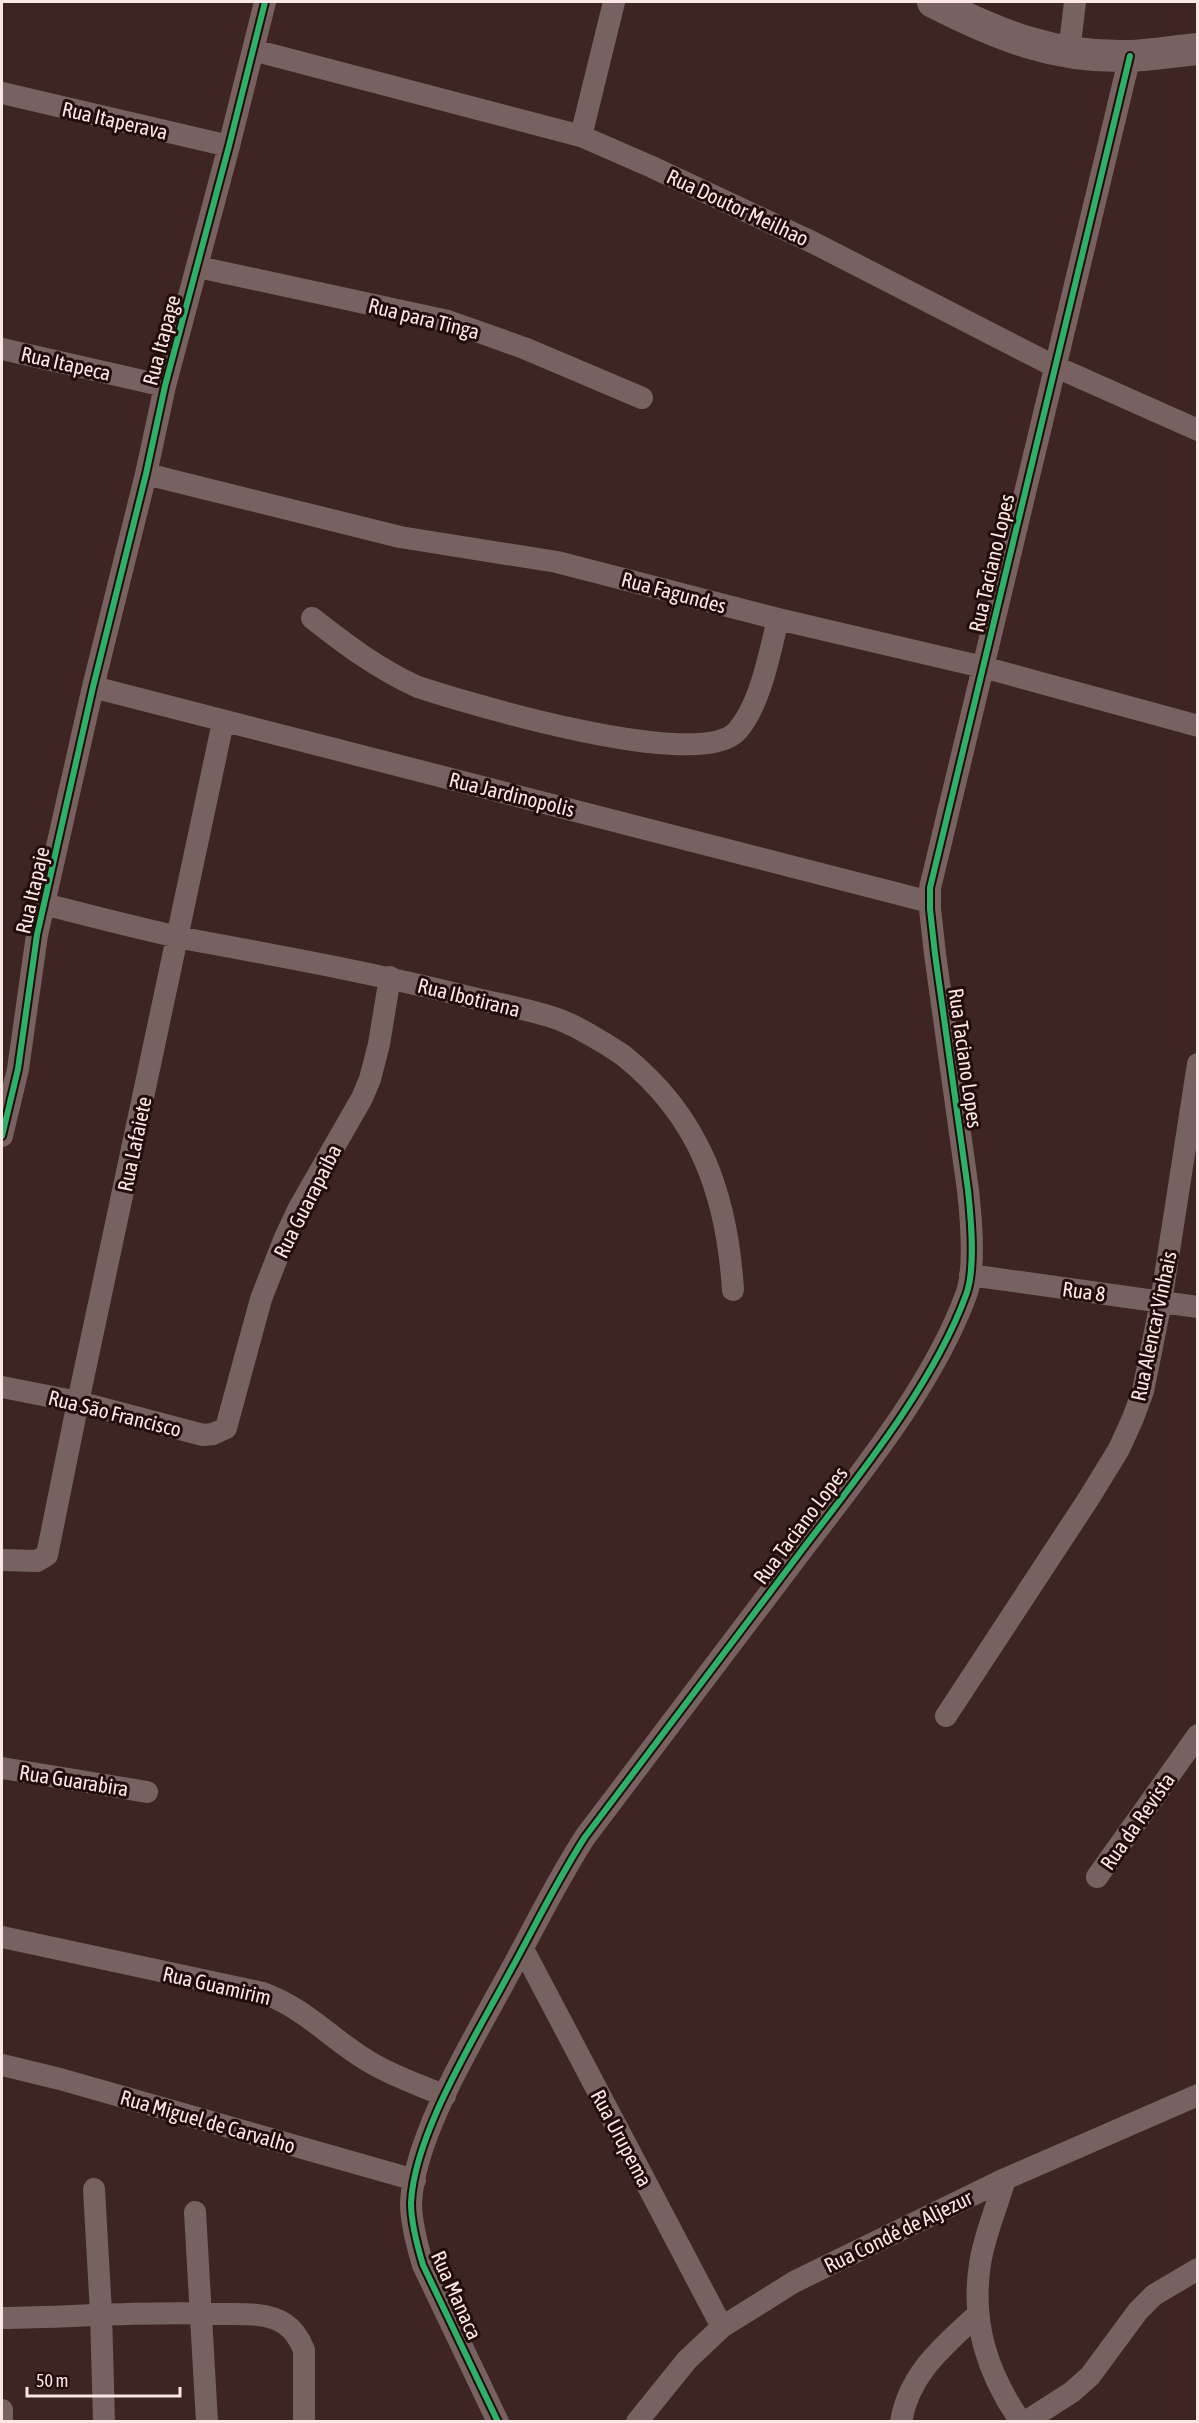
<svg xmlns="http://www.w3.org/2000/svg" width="1199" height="2423" viewBox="0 0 1199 2423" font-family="'Asap Condensed',sans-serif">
	<rect width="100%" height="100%" fill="#3f2424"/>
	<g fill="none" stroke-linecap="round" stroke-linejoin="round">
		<path stroke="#776261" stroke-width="22" d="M253 50 581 136 652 167 814 243 1054 366 1198 430
			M1069 52 1075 2
			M2 93 229 146
			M581 136 614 2
			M198 267 448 321 524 348 642 398
			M2 349 165 386
			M146 474 400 537 557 562 778 619 983 667 1198 726
			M312 618C345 644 378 669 418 687 470 704 700 773 737 731 760 706 770 652 778 619
			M93 687 930 902
			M44 904C95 917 147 931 198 941 291 958 382 975 473 998 501 1005 540 1011 565 1022 578 1027 613 1048 624 1056 700 1117 727 1195 733 1290
			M2 1136 18 1069 37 935 93 687 146 474 165 386 229 146 265 2
			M970 1275 1198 1307
			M2 1387 78 1402 203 1435 213 1434 226 1428 261 1299 284 1240 299 1208 362 1098 370 1079 379 1044 390 977
			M2 1560 37 1561 47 1555 78 1402 223 722
			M946 1716 1089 1498 1119 1449 1133 1418 1143 1391 1161 1302 1198 1064
			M2 1768 147 1792
			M1097 1877 1198 1735
			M2 1937 263 1993C305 2008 331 2039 368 2061 392 2076 420 2085 445 2096
			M523 1949 722 2327
			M2 2065 60 2079 415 2180
			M1005 2179C997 2207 984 2236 980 2264 971 2323 987 2373 1021 2422
			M94 2189 101 2313 104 2422
			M195 2212 207 2422
			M2 2318C74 2317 145 2311 218 2314 238 2314 268 2312 285 2324 294 2330 300 2340 304 2350V2422
			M2 2410V2422
			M498 2422 423 2265C417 2245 411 2223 411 2203 414 2135 475 2037 507 1977 533 1930 556 1882 585 1837 657 1742 729 1646 802 1550 860 1474 933 1385 966 1295 976 1269 971 1218 968 1190L935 954 930 909V888L1130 56
			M637 2422 687 2360 722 2327 794 2282 1005 2179 1198 2095
			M901 2422C909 2373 944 2346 978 2314
			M1025 2422 1072 2392 1090 2376 1138 2311 1154 2295 1198 2269"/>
		<path stroke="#776261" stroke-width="32" d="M933 2C998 35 1054 58 1129 56 1152 55 1175 51 1198 49"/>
		<g stroke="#220c0c" stroke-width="10">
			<path id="cycleway" d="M2 1136 18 1069 37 935 93 687 146 474 165 386 229 146 265 2
				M498 2422 423 2265C417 2245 411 2223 411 2203 414 2135 475 2037 507 1977 533 1930 556 1882 585 1837 657 1742 729 1646 802 1550 860 1474 933 1385 966 1295 976 1269 971 1218 968 1190L935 954 930 909V888L1130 56"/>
		</g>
		<use href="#cycleway" stroke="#2db169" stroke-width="6"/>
	</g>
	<g text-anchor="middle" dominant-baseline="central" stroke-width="6" stroke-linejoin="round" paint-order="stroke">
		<g font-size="21" fill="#fbe7e5" stroke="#220c0c">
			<text transform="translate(115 120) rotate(13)">Rua Itaperava</text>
			<text transform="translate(738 207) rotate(25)">Rua Doutor Meilhao</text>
			<text transform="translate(424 318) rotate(14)">Rua para Tinga</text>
			<text transform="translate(161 340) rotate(-75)">Rua Itapage</text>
			<text transform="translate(66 363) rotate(13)">Rua Itapeca</text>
			<text transform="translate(991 563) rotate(-77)">Rua Taciano Lopes</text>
			<text transform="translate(674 592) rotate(15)">Rua Fagundes</text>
			<text transform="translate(512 794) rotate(14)">Rua Jardinopolis</text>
			<text transform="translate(32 890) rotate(-77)">Rua Itapaje</text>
			<text transform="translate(469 997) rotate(14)">Rua Ibotirana</text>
			<text transform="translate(966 1058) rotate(82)">Rua Taciano Lopes</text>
			<text transform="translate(134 1144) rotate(-78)">Rua Lafaiete</text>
			<text transform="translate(307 1201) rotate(-63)">Rua Guarapaiba</text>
			<text transform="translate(1084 1291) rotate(8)">Rua 8</text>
			<text transform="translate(1153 1326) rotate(-78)">Rua Alencar Vinhais</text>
			<text transform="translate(115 1413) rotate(14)">Rua São Francisco</text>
			<text transform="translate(800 1525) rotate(-53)">Rua Taciano Lopes</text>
			<text transform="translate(74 1780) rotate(9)">Rua Guarabira</text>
			<text transform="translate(1137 1821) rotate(-55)">Rua da Revista</text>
			<text transform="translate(217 1985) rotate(13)">Rua Guamirim</text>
			<text transform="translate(208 2121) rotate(16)">Rua Miguel de Carvalho</text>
			<text transform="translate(622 2138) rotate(62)">Rua Urupema</text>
			<text transform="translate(898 2231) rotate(-26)">Rua Condé de Aljezur</text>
			<text transform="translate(457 2295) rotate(66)">Rua Manaca</text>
		</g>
	</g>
	<rect width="1199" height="2423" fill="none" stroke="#fbe7e5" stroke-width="6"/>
	<path d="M27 2387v9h153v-9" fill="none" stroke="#fbe7e5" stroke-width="3"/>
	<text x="36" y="2387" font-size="18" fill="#fbe7e5" stroke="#220c0c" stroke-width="4.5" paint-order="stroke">50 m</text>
</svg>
